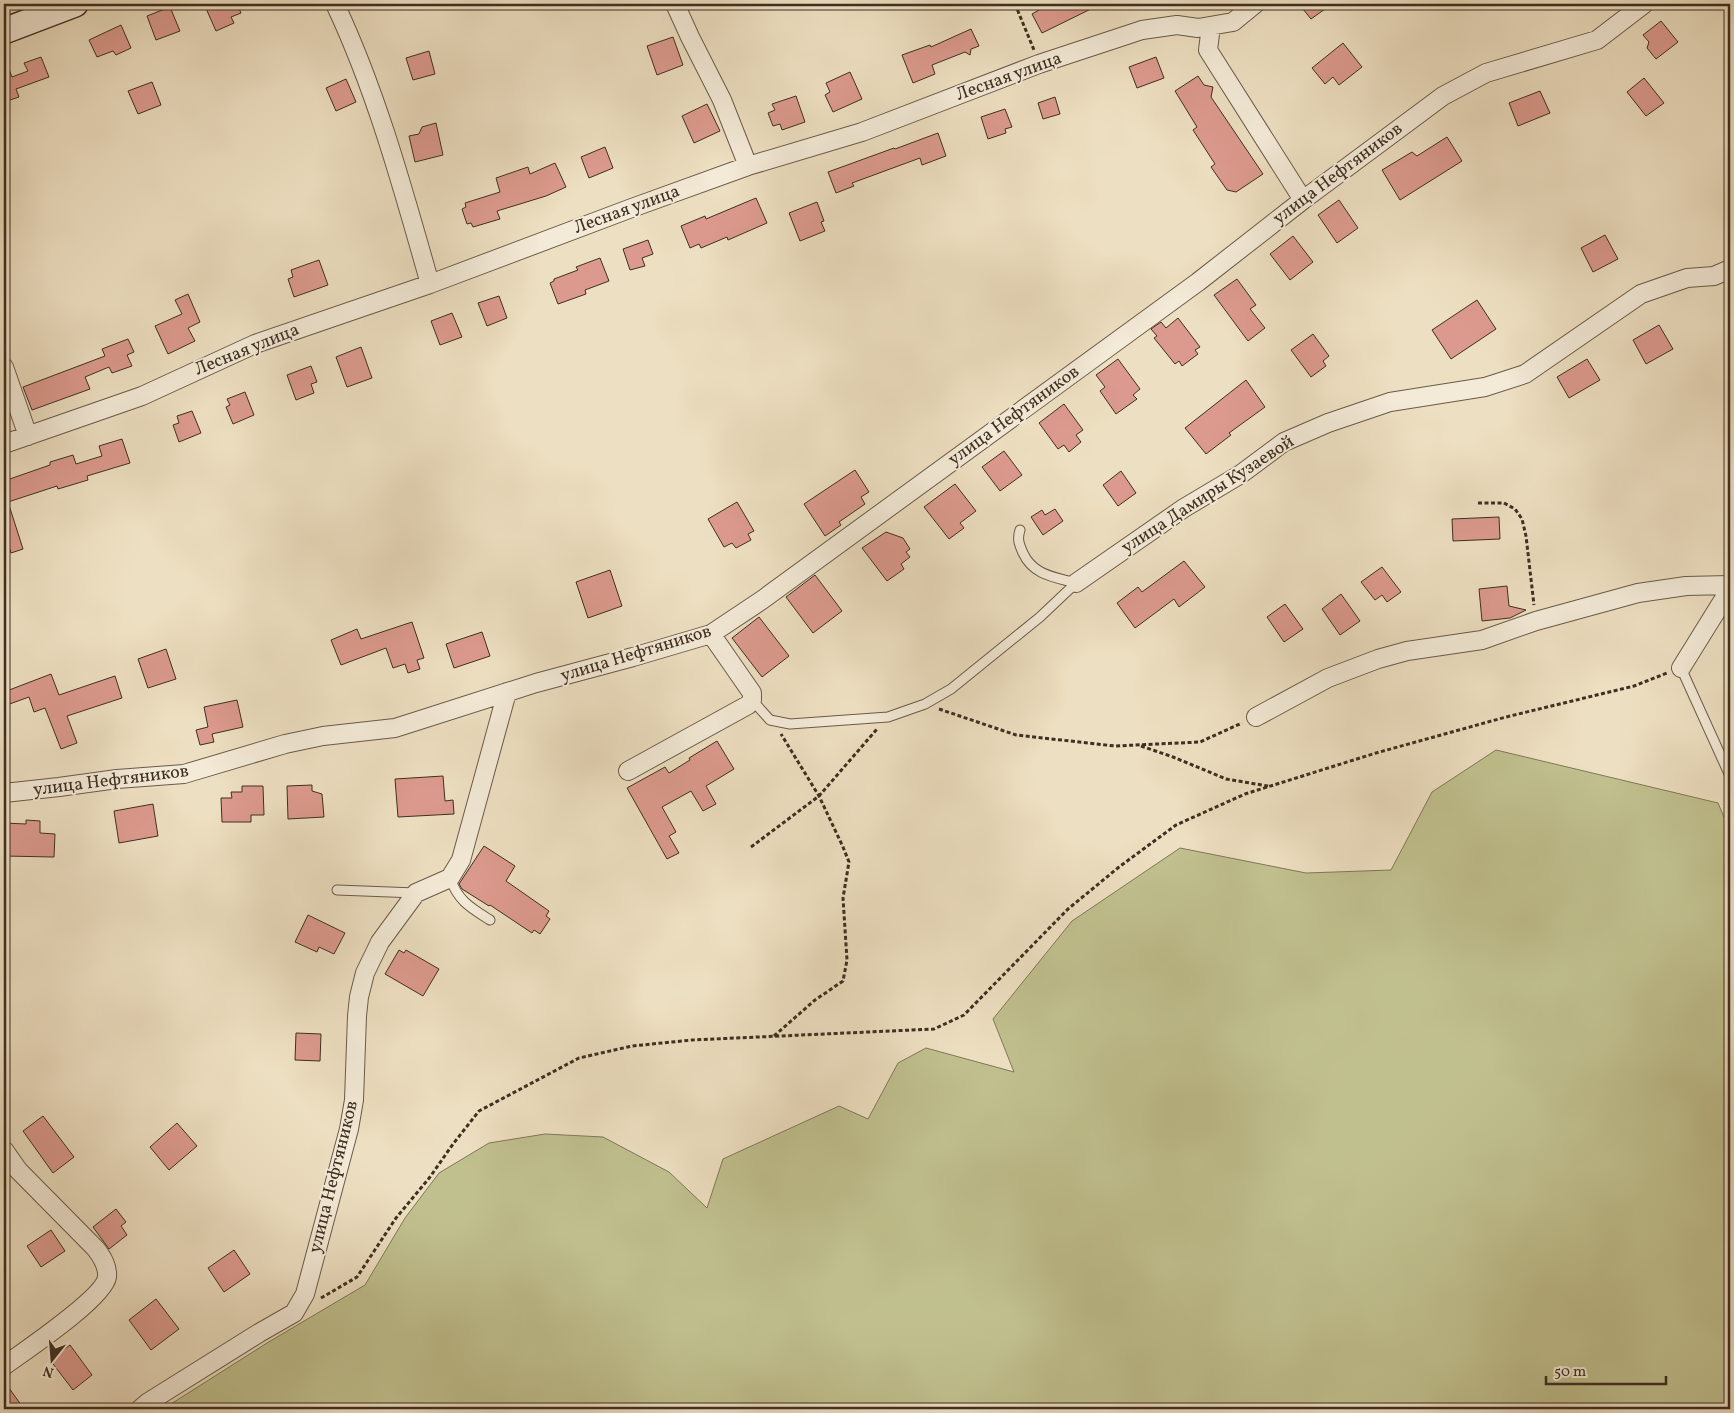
<svg xmlns="http://www.w3.org/2000/svg" width="1734" height="1413" viewBox="0 0 1734 1413" font-family="Vollkorn,serif">
	<rect width="100%" height="100%" fill="#eddfc1"/>
	<filter id="stains"><feTurbulence type="fractalNoise" baseFrequency=".004" numOctaves="4"/><feColorMatrix values="0 0 0 0 .2 0 0 0 0 .09 0 0 0 0 .02 0 0 0 .5 -.17"/></filter>
	<radialGradient id="worn" r=".72"><stop offset=".6" stop-color="#630" stop-opacity="0"/><stop offset="1" stop-color="#630" stop-opacity=".3"/></radialGradient>
	<path fill="#c0c08e" stroke="#7f7858" d="M1496 750 1718 803 1730 831V1409H163L267 1343 365 1285 405 1218 439 1173 489 1143 545 1134 603 1137 669 1172 707 1208 723 1159 839 1106 868 1119 898 1063 926 1048 1014 1072 993 1019 1072 921 1180 848 1306 873 1391 870 1432 792Z"/>
	<path fill="#dc9a8e" stroke="#3e2f21" d="M204 4H237L241 13 231 17 234 23 216 31Z
		M1036 4H1101L1042 33 1032 14 1039 10Z
		M1299 4H1332L1311 19Z
		M170 7 180 31 156 40 147 16Z
		M1661 21 1678 42 1656 59 1647 48 1649 42 1643 35Z
		M121 25 131 48 116 55 113 51 97 57 89 40Z
		M971 29 979 46 971 49 970 55 965 52 932 65 935 74 913 83 902 55 930 45 931 47Z
		M673 37 683 65 657 75 647 46Z
		M1343 43 1362 67 1339 85 1333 77 1325 84 1312 68Z
		M429 51 435 74 413 80 406 58Z
		M41 57 49 77 16 89 19 97 4 102V60L5 59 12 77 28 71 24 63Z
		M1156 57 1164 78 1137 88 1129 67Z
		M850 72 862 99 833 112 825 95 830 92 826 83Z
		M1198 76 1204 85 1213 87 1211 97 1263 174 1236 192 1227 190 1211 167 1215 164 1193 130 1197 127 1175 91Z
		M1644 78 1664 103 1646 116 1627 92Z
		M346 79 356 102 336 111 326 88Z
		M152 82 161 105 138 114 128 91Z
		M1540 91 1550 113 1518 126 1509 103Z
		M796 96 805 122 782 130 780 124 773 126 768 113 775 110 772 104Z
		M1055 97 1060 114 1043 119 1038 103Z
		M707 104 720 131 694 143 682 116Z
		M1005 109 1012 127 1005 129 1006 133 988 139 981 117Z
		M436 123 443 155 415 162 409 136 419 134 422 127Z
		M938 133 946 156 922 165 920 158 852 183 854 186 836 193 828 172 894 148 895 149Z
		M1447 137 1462 161 1400 200 1382 170 1412 152 1417 156Z
		M605 147 613 168 589 178 581 157Z
		M555 163 566 187 546 196 497 211 500 219 473 227 471 223 467 224 462 209 466 207 465 203 500 192 496 178 528 167 530 174Z
		M756 198 767 223 728 240 727 237 701 248 699 244 690 248 681 226 705 216 706 219Z
		M1339 200 1358 228 1337 243 1318 215Z
		M817 202 824 221 821 222 825 231 800 241 789 213Z
		M1605 235 1618 259 1593 272 1581 248Z
		M1293 236 1313 262 1290 280 1270 254Z
		M648 240 653 254 642 258 645 266 630 270 623 249Z
		M600 258 609 281 585 290 586 294 558 304 550 283 554 281V279L578 270 576 267Z
		M319 260 328 285 294 297 288 279 293 277 291 270Z
		M1237 279 1256 305 1250 309 1265 328 1248 341 1214 295Z
		M188 294 200 322 188 328 195 341 168 354 155 326 182 314 175 300Z
		M499 296 507 318 487 326 478 303Z
		M1477 300 1496 329 1451 359 1432 330Z
		M452 313 462 337 440 345 431 321Z
		M1178 318 1200 347 1195 350 1198 354 1182 366 1179 361 1175 364 1154 338 1157 336 1151 329 1161 322 1166 328Z
		M1659 325 1673 349 1646 364 1633 340Z
		M1313 334 1329 356 1323 361 1326 366 1311 377 1291 350Z
		M128 339 134 352 127 355 132 366 112 373 109 367 85 377 90 389 32 410 23 387 105 356 102 349Z
		M361 347 372 378 347 387 336 357Z
		M1118 359 1140 389 1133 395 1137 399 1116 414 1100 391 1105 387 1096 375Z
		M1587 359 1600 380 1569 398 1557 377Z
		M311 366 317 382 311 384 314 393 296 400 287 375Z
		M1246 380 1265 407 1229 433 1231 435 1206 454 1185 428Z
		M245 392 254 415 233 424 226 407 230 405 227 399Z
		M1064 404 1083 430 1076 435 1081 442 1069 452 1064 445 1058 449 1039 423Z
		M192 411 201 433 179 442 173 425 179 423 177 416Z
		M122 439 130 463 87 476 88 480 58 489 57 486 8 502 23 549 11 553 4 531V481L50 465V462L73 455 76 464 102 456 99 446Z
		M1004 451 1022 475 1000 491 982 467Z
		M855 470 869 492 861 497 865 504 839 522 841 525 825 536 804 504Z
		M1121 471 1136 493 1118 506 1103 485Z
		M955 484 976 511 960 523 964 528 949 539 924 507Z
		M737 502 754 531 748 534 751 540 736 548 732 543 724 547 708 519Z
		M1055 509 1063 521 1043 535 1031 517 1042 510 1045 515Z
		M1499 517 1500 539 1453 541 1452 519Z
		M886 532 903 538 910 549 906 552 910 557 901 564 904 569 887 581 862 548Z
		M1184 561 1205 587 1179 607 1174 599 1135 628 1117 603 1138 587 1142 592Z
		M1382 567 1401 592 1387 602 1382 595 1375 600 1361 582Z
		M610 570 622 606 588 618 576 582Z
		M815 575 842 611 813 633 786 597Z
		M1507 586 1509 606 1526 610 1510 618 1482 621 1479 589Z
		M1341 594 1360 621 1340 635 1322 609Z
		M1285 604 1303 629 1284 642 1267 617Z
		M759 617 789 656 762 677 732 638Z
		M412 622 424 658 417 660 420 669 408 673 405 664 393 668 386 648 341 665 331 640 357 629 361 639Z
		M482 632 490 656 454 668 446 644Z
		M166 649 176 679 148 688 138 659Z
		M51 674 59 695 115 676 122 698 67 716 77 743 61 749 45 708 34 712 29 697 4 706V692Z
		M237 700 243 727 212 734 214 742 200 745 196 730 208 727 204 707Z
		M717 741 734 769 706 786 716 804 703 811 691 791 662 807 676 832 669 836 679 853 667 859 627 788 665 767 669 773 690 760 689 758Z
		M443 776 445 801 453 800 454 814 398 817 395 779Z
		M312 785V791L322 794 324 817 288 819 287 786Z
		M242 786H263L264 815H251V822H222L221 798H232L231 792H242Z
		M153 804 158 836 119 843 114 811Z
		M26 820 40 821V833L55 834 54 857 4 856V823L26 824Z
		M484 846 515 866 506 881 549 911 546 916 550 919 540 934 534 930 532 933 490 905 489 906 462 889 459 884Z
		M308 915 345 933 334 954 319 947 317 952 295 942Z
		M399 950 404 953 406 950 439 969 423 996 385 974Z
		M296 1033 321 1034 320 1061 295 1060Z
		M43 1116 74 1157 53 1173 23 1131Z
		M177 1123 197 1146 169 1170 150 1147Z
		M116 1209 126 1222 121 1226 127 1235 109 1249 93 1227Z
		M51 1230 65 1251 41 1267 27 1246Z
		M234 1250 250 1274 224 1292 208 1268Z
		M156 1299 179 1329 151 1350 129 1320Z
		M70 1345 92 1375 73 1390 50 1360Z
		M4 1381 24 1409H4Z"/>
	<g fill="none" stroke-linecap="round" stroke-linejoin="round">
		<g stroke="#6a5b49" stroke-width="11">
			<path id="lane" d="M1020 530C1017 539 1019 544 1023 553 1033 575 1054 577 1076 583
				M1681 668 1730 776
				M752 700 770 720 790 724 888 717 925 704 951 689 1040 617 1076 583
				M450 878C458 901 471 908 490 920
				M337 890 416 893"/>
		</g>
		<g stroke="#6a5b49" stroke-width="20">
			<path id="street" d="M335 4C377 93 403 189 430 284
				M675 4 690 37 722 100 748 166
				M1211 26 1208 50 1303 200
				M4 367 28 436
				M4 444 142 396 255 344 430 284 629 209 748 166 862 132 1039 64 1142 30 1177 25 1198 28 1233 22 1255 4
				M1076 583 1184 508 1241 474 1284 442 1328 423 1390 402 1485 387 1525 374 1641 294 1687 278 1714 276 1730 269
				M1681 668 1730 589
				M1256 717 1328 678 1378 659 1407 651 1482 640 1536 621 1638 593 1686 586 1730 585
				M628 771 748 705 752 700V693L711 634
				M4 793 59 787 117 779 184 774 285 744 323 736 395 728 536 683 633 657 711 634 762 600 1198 282 1303 200 1443 96 1486 73 1597 40 1644 4
				M4 1150 18 1170 96 1249C102 1257 108 1266 107 1277 104 1298 23 1352 4 1366
				M140 1409 147 1403 259 1333 294 1313 305 1294 349 1129 354 1100 357 1016 359 997 365 973 380 942 416 893 450 878 461 860 507 692"/>
		</g>
		<g stroke="#3e2f21" stroke-width="28">
			<path id="secondary" d="M4 31 75 4"/>
		</g>
		<path stroke="#3e2f21" stroke-width="3" stroke-dasharray="4 2.5" stroke-linecap="butt" d="M1015 4 1034 50
			M1478 503H1504L1515 509 1522 519 1526 536 1534 605
			M939 709 1016 735 1115 746 1200 742 1242 723
			M1141 746 1173 757 1226 779 1268 786
			M751 847 819 796 877 729
			M774 1036 815 1000 843 981 847 960 843 898 849 862 843 847 819 796 781 734
			M321 1298 357 1277 396 1218 430 1177 453 1144 479 1111 579 1058 632 1046 692 1040 934 1029 964 1015 1068 909 1119 867 1176 825 1245 794 1376 753 1506 717 1634 686 1667 673"/>
		<use href="#lane" stroke="#f3ead7" stroke-width="9"/>
		<use href="#street" stroke="#f3ead7" stroke-width="18"/>
		<use href="#secondary" stroke="#f3ead7" stroke-width="25"/>
	</g>
	<g text-anchor="middle" dominant-baseline="central" stroke-width="4" stroke-linejoin="round" paint-order="stroke">
		<g font-size="18" fill="#3e2f21" stroke="#f3ead7">
			<text transform="translate(1009 77) rotate(-20)">Лесная улица</text>
			<text transform="translate(1338 174) rotate(-37)">улица Нефтяников</text>
			<text transform="translate(627 210) rotate(-20)">Лесная улица</text>
			<text transform="translate(247 350) rotate(-22)">Лесная улица</text>
			<text transform="translate(1014 416) rotate(-36)">улица Нефтяников</text>
			<text transform="translate(1208 495) rotate(-33)">улица Дамиры Кузаевой</text>
			<text transform="translate(636 654) rotate(-17)">улица Нефтяников</text>
			<text transform="translate(111 781) rotate(-7)">улица Нефтяников</text>
			<text transform="translate(334 1177) rotate(-76)">улица Нефтяников</text>
		</g>
	</g>
	<rect width="1734" height="1413" fill="none" stroke="#eddfc1" stroke-width="20"/>
	<rect x="5" y="5" width="1724" height="1403" fill="none" stroke="#3e2f21" stroke-width="2.5"/>
	<rect x="10" y="10" width="1714" height="1393" fill="none" stroke="#3e2f21"/>
	<g transform="translate(52 1360) rotate(197)" stroke="#f3ead7" stroke-width="4" paint-order="stroke">
	<path d="M0-4L9 19L0 12L-9 19Z" fill="#3e2f21"/>
	<text y="-8" font-size="14" font-weight="bold" text-anchor="middle" fill="#3e2f21">N</text>
	</g>
	<path d="M1546 1376v8h120v-8" fill="none" stroke="#3e2f21" stroke-width="2.5"/>
	<text x="1554" y="1376" font-size="15" fill="#3e2f21" stroke="#f3ead7" stroke-width="4" paint-order="stroke">50 m</text>
	<rect width="100%" height="100%" filter="url(#stains)"/>
	<rect width="100%" height="100%" fill="url(#worn)"/>
</svg>
